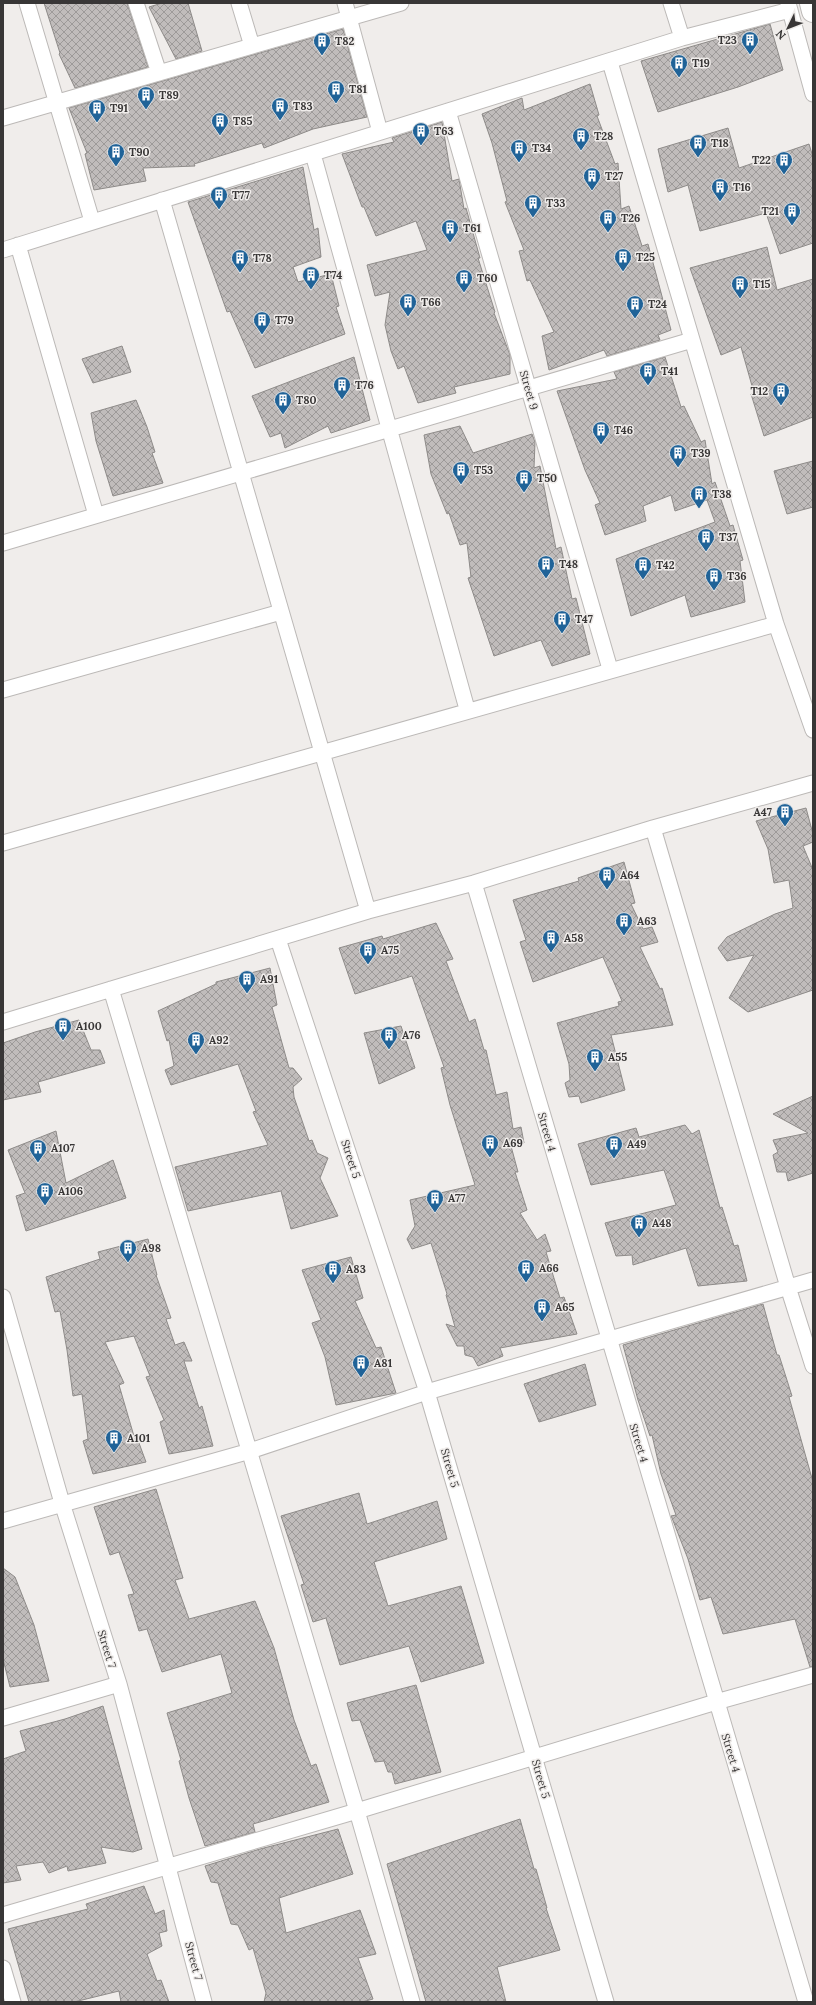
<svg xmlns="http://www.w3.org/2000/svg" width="816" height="2005" viewBox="0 0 816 2005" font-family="Lora,serif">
	<defs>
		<pattern id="building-cross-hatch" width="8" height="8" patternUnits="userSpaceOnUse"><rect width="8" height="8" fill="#c0bcbb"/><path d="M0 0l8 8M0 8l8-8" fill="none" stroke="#9d9a99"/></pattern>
	</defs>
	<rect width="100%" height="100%" fill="#f0edeb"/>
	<path fill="url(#building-cross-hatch)" stroke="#8e8b89" d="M44 3H127L148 67 75 88 59 54 60 53Z
		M162 3H188L202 51 176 59 149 7Z
		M770 24 783 70 738 87 658 112 641 61Z
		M343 29 367 117 313 129 264 148 262 143 194 164 195 166 143 168 146 181 94 190 85 154 87 153 69 108Z
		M590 84 599 115 597 116 615 164 618 163 621 209 629 206 642 246 648 244 671 330 658 335 660 340 607 356 604 350 549 370 542 336 554 332 530 280 527 281 519 251 524 250 505 202 507 201 492 143 482 114 522 98 524 110Z
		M442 122 452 181 459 179 464 209 466 208 480 258H478L495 312 494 313 510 355V374L454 387 456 393 418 403 404 366 398 369 391 351 385 325 390 292 375 296 367 265 427 250 416 221 376 236 364 207H362L342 154 394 142 392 138Z
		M728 128 739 168 809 144 813 157V243L780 254 766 213 700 231 688 185 668 192 658 149Z
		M303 167 314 230 318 228 321 257 293 267 298 282 331 274 339 306 336 307 345 334 255 368 230 311 227 312 188 202Z
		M767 247 777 290 813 279V417L764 436 751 394 754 393 741 347 721 355 690 268Z
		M122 346 131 372 93 383 82 359Z
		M354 357 370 420 331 433 328 426 285 448 281 433 270 437 252 396Z
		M665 357 681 407 684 406 701 442 705 440 712 484 715 482 730 526 733 525 743 560 740 561 745 602 691 617 685 595 631 616 616 559 715 522 707 500 675 511 671 495 643 506 646 521 605 535 595 505 600 503 585 470 557 391 617 379 614 372Z
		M136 400 147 427 155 452 152 453 163 483 113 496 96 441 91 413Z
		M460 426 473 453 532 434 535 442 534 468 540 466 556 549 561 547 572 599 576 598 590 654 552 666 541 640 494 656 468 578 471 577 467 543 460 545 449 513 447 514 431 474 424 435Z
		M813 461V507L787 514 774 471Z
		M806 808 813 834V842L803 846 813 870V990L748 1012 729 998 754 955 727 961 718 948 727 937 775 914 793 908 789 880 774 883 768 849 756 821Z
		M624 862 635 903 631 904 643 929 652 927 658 942 640 947 660 989 662 988 673 1025 611 1035 625 1090 581 1103 579 1096 569 1097 565 1083 570 1080 569 1064 557 1023 619 1006 618 1002 622 1001 603 957 533 982 520 942 526 940 513 900 579 881 578 878Z
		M436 923 453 959 446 961 469 1022 475 1019 484 1050H486L496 1095 507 1092 513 1129 521 1127 524 1143 511 1146 518 1172H515L527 1210 520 1213 537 1240 545 1234 551 1251 546 1252 560 1298 564 1297 577 1334 500 1348 503 1356 478 1366 473 1357 465 1355 464 1346H457L446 1324 455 1327 446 1295 447 1294 431 1243 412 1249 407 1239 415 1226 410 1200 475 1185 450 1105 441 1068 444 1067 412 976 355 994 339 948 382 936 383 939Z
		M270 968 277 1005 272 1007 289 1068H293L302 1079 293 1087 294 1097 309 1141 312 1140 317 1153 328 1158 320 1178 338 1216 291 1229 281 1191 188 1211 175 1167 268 1145 253 1112 256 1111 238 1064 171 1085 165 1070 174 1066 169 1040 167 1041 158 1011 216 984V982Z
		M79 1020 91 1050H100L105 1063 38 1082 41 1092 3 1100V1043L35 1032Z
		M401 1026 415 1068 379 1084 364 1033Z
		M813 1096V1173L788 1181 786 1172H777L773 1155 778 1152 773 1140 808 1133 773 1114Z
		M685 1125 692 1134 699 1130 720 1208 722 1207 734 1246 738 1245 747 1281 698 1286 686 1248 633 1265 632 1255 616 1256 605 1223 676 1205 664 1170 591 1185 578 1144 636 1128 639 1137Z
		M56 1131 66 1183 113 1160 126 1198 26 1231 16 1196 25 1193 8 1150Z
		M148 1239 157 1275H156L171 1318 166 1319 175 1345 184 1342 192 1361H184L199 1408 202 1406 213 1446 169 1454 160 1422 164 1420 146 1377 150 1376 134 1336 105 1342 124 1383 119 1385 136 1443H139L146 1462 93 1474 83 1441 88 1439 82 1394 73 1396 67 1350 60 1311 55 1312 46 1277 100 1259 98 1252Z
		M351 1257 363 1298 355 1301 376 1348 381 1347 396 1393 336 1405 325 1357 312 1323 321 1320 302 1270Z
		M763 1304 777 1355H779L792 1396 789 1397 813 1482V1666L810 1667 795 1619 723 1634 711 1597 700 1600 688 1559 672 1518 671 1516 676 1515 661 1474 652 1435 650 1436 638 1400 623 1345Z
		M585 1364 596 1405 539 1422 524 1384Z
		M156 1489 183 1578 175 1580 189 1619 255 1601 274 1648 294 1720 311 1766 316 1764 329 1802 253 1824 255 1832 205 1846 189 1798 179 1761 181 1760 167 1713 232 1693 221 1654 162 1672 147 1629 139 1631 128 1595 134 1594 119 1552 110 1555 94 1507Z
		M359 1493 367 1524 437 1501 447 1539 374 1562 388 1606 461 1586 484 1663 421 1682 409 1646 340 1665 326 1618 313 1622 301 1585 304 1584 281 1516Z
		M3 1568 15 1577 34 1625 49 1681 10 1687 3 1659Z
		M416 1685 441 1772 395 1784 392 1772H388L384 1761 375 1762 360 1720 352 1721 347 1703Z
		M103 1706 142 1849 133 1852 101 1847 106 1863 68 1871 67 1866 49 1873 43 1862 16 1866 21 1880 3 1883V1759L26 1751 20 1731 65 1719Z
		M520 1819 534 1869H536L547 1908H546L560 1950 497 1967 506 2002H426L387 1864Z
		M338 1829 353 1874 279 1898 286 1933 360 1910 376 1954 358 1958 373 1999 362 2002H264L266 1993 253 1948 249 1950 238 1925 231 1924 218 1883 211 1882 205 1866 260 1849Z
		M144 1886 155 1914 164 1910 167 1931 159 1933 162 1946 147 1954 157 1981 161 1980 169 2002H121L119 1991 74 2002H29L8 1929 88 1909 86 1904Z"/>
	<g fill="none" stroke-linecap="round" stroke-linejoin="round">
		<g stroke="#bcb9b7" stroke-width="17">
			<path id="minor" d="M27 3 92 221
				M136 3 159 73
				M239 3 252 46
				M345 3 380 132
				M671 3 682 38
				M788 3 813 94
				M610 62 776 624 813 730
				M448 111 610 669
				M3 118 401 3
				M313 154 467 709
				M162 200 368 911
				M18 245 96 515
				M3 250 682 38 790 10
				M3 543 692 340
				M3 690 281 612
				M653 828 788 1287 813 1366
				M3 843C261 771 518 695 776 624
				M474 883 806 2002
				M278 939 427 1392 606 2002
				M111 989 357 1811 412 2002
				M3 1022 368 911 474 883 653 828 813 783
				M3 1297 62 1503 119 1684 204 2002
				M3 1521 250 1451 427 1392 813 1280
				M3 1718 119 1684
				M3 1915 357 1811 716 1702 813 1675
				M3 1968 13 2002"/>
		</g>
		<g stroke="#bcb9b7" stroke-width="24">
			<path id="trunk" d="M811 3 813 11"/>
		</g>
		<use href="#minor" stroke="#fff" stroke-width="15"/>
		<use href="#trunk" stroke="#fff" stroke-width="22"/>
	</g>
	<defs>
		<g id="building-pin" transform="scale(0.9)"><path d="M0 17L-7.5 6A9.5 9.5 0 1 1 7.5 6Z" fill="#206398" stroke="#f0edeb"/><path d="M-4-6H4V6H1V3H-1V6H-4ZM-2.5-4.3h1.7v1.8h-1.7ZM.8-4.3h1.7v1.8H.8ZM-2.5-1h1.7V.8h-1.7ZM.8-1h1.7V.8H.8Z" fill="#fff"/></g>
	</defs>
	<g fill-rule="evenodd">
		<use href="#building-pin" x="750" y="40"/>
		<use href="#building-pin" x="322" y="41"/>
		<use href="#building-pin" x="679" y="63"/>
		<use href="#building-pin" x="336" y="89"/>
		<use href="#building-pin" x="146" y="95"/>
		<use href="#building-pin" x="280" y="106"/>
		<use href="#building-pin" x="97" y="108"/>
		<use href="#building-pin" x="220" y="121"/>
		<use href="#building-pin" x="421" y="131"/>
		<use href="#building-pin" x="581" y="136"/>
		<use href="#building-pin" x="698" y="143"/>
		<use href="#building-pin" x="519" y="148"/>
		<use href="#building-pin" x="116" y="152"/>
		<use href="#building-pin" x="784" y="160"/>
		<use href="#building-pin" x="592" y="176"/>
		<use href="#building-pin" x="720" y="187"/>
		<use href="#building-pin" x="219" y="195"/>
		<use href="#building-pin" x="533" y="203"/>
		<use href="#building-pin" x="792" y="211"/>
		<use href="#building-pin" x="608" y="218"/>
		<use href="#building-pin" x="450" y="228"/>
		<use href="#building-pin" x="623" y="257"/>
		<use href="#building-pin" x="240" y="258"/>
		<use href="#building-pin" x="311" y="275"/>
		<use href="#building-pin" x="464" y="278"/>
		<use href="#building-pin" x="740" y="284"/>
		<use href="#building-pin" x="408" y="302"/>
		<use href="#building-pin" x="635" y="304"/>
		<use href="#building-pin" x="262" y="320"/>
		<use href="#building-pin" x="648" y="371"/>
		<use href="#building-pin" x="342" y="385"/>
		<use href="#building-pin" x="781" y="391"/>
		<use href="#building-pin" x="283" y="400"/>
		<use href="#building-pin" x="601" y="430"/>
		<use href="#building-pin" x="678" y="453"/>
		<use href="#building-pin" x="461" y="470"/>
		<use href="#building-pin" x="524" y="478"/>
		<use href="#building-pin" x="699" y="494"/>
		<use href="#building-pin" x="706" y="537"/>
		<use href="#building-pin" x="546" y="564"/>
		<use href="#building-pin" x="643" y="565"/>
		<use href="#building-pin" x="714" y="576"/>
		<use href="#building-pin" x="562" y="619"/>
		<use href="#building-pin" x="785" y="812"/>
		<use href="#building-pin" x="607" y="875"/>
		<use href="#building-pin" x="624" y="921"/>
		<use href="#building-pin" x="551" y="938"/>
		<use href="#building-pin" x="368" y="950"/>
		<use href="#building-pin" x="247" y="979"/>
		<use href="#building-pin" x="63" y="1026"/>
		<use href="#building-pin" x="389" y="1035"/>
		<use href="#building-pin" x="196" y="1040"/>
		<use href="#building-pin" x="595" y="1057"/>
		<use href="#building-pin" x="490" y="1143"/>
		<use href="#building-pin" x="614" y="1144"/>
		<use href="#building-pin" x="38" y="1148"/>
		<use href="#building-pin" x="45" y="1191"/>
		<use href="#building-pin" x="435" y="1198"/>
		<use href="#building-pin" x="639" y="1223"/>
		<use href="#building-pin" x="128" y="1248"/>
		<use href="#building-pin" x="526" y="1268"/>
		<use href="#building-pin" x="333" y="1269"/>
		<use href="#building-pin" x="542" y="1307"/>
		<use href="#building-pin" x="361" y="1363"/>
		<use href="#building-pin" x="114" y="1438"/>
	</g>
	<g text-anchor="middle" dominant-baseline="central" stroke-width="3" stroke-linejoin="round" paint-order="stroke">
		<g font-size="11" font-weight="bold" fill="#383636" stroke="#f0edeb" text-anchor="start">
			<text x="737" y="40" text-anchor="end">T23</text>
			<text x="335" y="41">T82</text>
			<text x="692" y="63">T19</text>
			<text x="349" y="89">T81</text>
			<text x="159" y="95">T89</text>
			<text x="293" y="106">T83</text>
			<text x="110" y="108">T91</text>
			<text x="233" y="121">T85</text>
			<text x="434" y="131">T63</text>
			<text x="594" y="136">T28</text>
			<text x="711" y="143">T18</text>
			<text x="532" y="148">T34</text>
			<text x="129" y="152">T90</text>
			<text x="771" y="160" text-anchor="end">T22</text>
			<text x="605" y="176">T27</text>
			<text x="733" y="187">T16</text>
			<text x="232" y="195">T77</text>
			<text x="546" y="203">T33</text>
			<text x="779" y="211" text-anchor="end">T21</text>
			<text x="621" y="218">T26</text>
			<text x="463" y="228">T61</text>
			<text x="636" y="257">T25</text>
			<text x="253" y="258">T78</text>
			<text x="324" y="275">T74</text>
			<text x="477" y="278">T60</text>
			<text x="753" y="284">T15</text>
			<text x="421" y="302">T66</text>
			<text x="648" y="304">T24</text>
			<text x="275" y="320">T79</text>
			<text x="661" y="371">T41</text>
			<text x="355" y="385">T76</text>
			<text x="768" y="391" text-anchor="end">T12</text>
			<text x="296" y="400">T80</text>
			<text x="614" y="430">T46</text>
			<text x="691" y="453">T39</text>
			<text x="474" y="470">T53</text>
			<text x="537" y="478">T50</text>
			<text x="712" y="494">T38</text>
			<text x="719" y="537">T37</text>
			<text x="559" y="564">T48</text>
			<text x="656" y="565">T42</text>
			<text x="727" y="576">T36</text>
			<text x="575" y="619">T47</text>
			<text x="772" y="812" text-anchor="end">A47</text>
			<text x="620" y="875">A64</text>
			<text x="637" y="921">A63</text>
			<text x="564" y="938">A58</text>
			<text x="381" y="950">A75</text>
			<text x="260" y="979">A91</text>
			<text x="76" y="1026">A100</text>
			<text x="402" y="1035">A76</text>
			<text x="209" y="1040">A92</text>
			<text x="608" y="1057">A55</text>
			<text x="503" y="1143">A69</text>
			<text x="627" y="1144">A49</text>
			<text x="51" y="1148">A107</text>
			<text x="58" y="1191">A106</text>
			<text x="448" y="1198">A77</text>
			<text x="652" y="1223">A48</text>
			<text x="141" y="1248">A98</text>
			<text x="539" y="1268">A66</text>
			<text x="346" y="1269">A83</text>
			<text x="555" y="1307">A65</text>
			<text x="374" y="1363">A81</text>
			<text x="127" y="1438">A101</text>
		</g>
		<g font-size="11" fill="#383636" stroke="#f0edeb">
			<text transform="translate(529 390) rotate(74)">Street 9</text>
			<text transform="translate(547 1132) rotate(74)">Street 4</text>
			<text transform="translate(351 1159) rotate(72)">Street 5</text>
			<text transform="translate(639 1443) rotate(73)">Street 4</text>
			<text transform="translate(450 1468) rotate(74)">Street 5</text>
			<text transform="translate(107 1649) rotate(73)">Street 7</text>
			<text transform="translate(731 1753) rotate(73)">Street 4</text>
			<text transform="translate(541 1779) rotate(74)">Street 5</text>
			<text transform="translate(194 1961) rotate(75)">Street 7</text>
		</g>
	</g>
	<rect width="816" height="2005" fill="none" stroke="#383636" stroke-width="8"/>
	<g transform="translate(788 28) rotate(227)" stroke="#f0edeb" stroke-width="3" paint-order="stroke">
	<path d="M0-3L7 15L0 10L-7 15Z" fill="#383636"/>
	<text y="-6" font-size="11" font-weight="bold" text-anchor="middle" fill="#383636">N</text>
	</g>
</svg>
